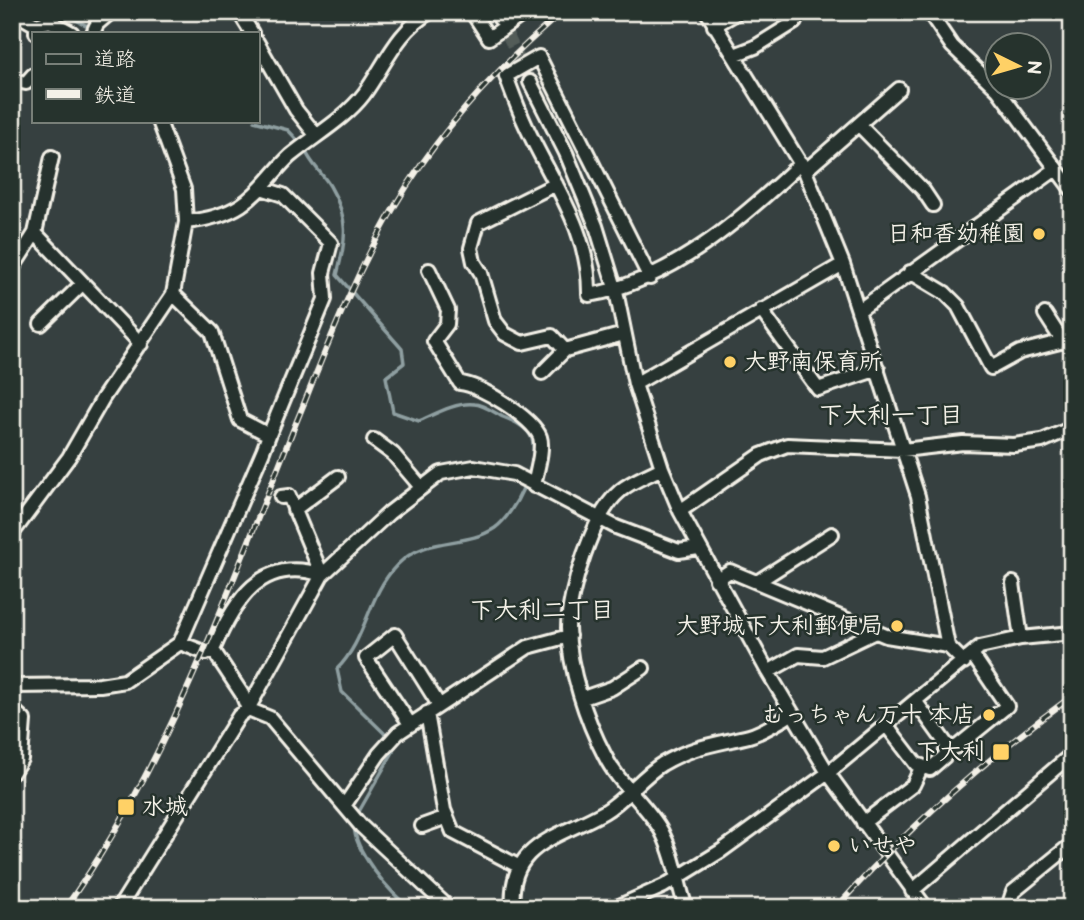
<svg xmlns="http://www.w3.org/2000/svg" width="1084" height="920" viewBox="0 0 1084 920" font-family="'Balsamiq Sans','Klee One',sans-serif">
	<rect width="100%" height="100%" fill="#364040"/>
	<filter id="ink" filterUnits="userSpaceOnUse"><feTurbulence type="fractalNoise" baseFrequency=".0143" numOctaves="2"/><feDisplacementMap in="SourceGraphic" scale="14" xChannelSelector="R" yChannelSelector="G"/><feConvolveMatrix kernelMatrix="1 2 1 2 8 2 1 2 1" color-interpolation-filters="sRGB"/></filter>
	<g filter="url(#ink)">
		<g fill="none" stroke-linecap="round" stroke-linejoin="round">
			<path stroke="#8f9fa1" stroke-width="3.5" d="M61 12 101 33
				M254 121 288 130 301 144
				M305 150C311 164 322 173 330 186 350 220 346 238 337 275L402 349 404 363 386 377 393 412 419 421C435 414 456 402 474 404 483 404 495 413 503 417 513 421 528 427 532 439 539 463 515 514 495 528 465 548 427 535 397 565 367 596 367 639 337 669L342 692 384 733 393 752 357 815
				M355 822C349 845 391 896 411 908"/>
			<path stroke="#525b59" stroke-width="12" stroke-dasharray="12 6" stroke-linecap="butt" d="M500 19 530 82"/>
			<g stroke="#f4f1e8" stroke-width="18">
				<path id="minor" d="M13 12 36 25
					M239 12 252 33
					M472 12 489 38 526 12
					M497 12 500 19
					M707 12 805 171 843 264 918 496 948 646 964 662
					M929 12 952 46 998 90 1072 190
					M50 21 72 33
					M714 26 738 12
					M36 33V25L50 21 46 12
					M93 33 97 24 111 12
					M257 42 296 110 316 135
					M734 55 755 47 795 22
					M12 80 26 83 33 75
					M530 82 566 153 596 226 616 291 635 384 662 468 680 511 768 672 828 773 926 908
					M859 125 923 190 933 205
					M805 171 899 89
					M556 184 478 223 471 248 474 262 481 273 495 321 505 334 522 343 552 336 565 350
					M261 188 283 195 331 243 323 273 325 299 269 435
					M186 222C205 220 224 216 241 205 261 192 273 172 290 156 314 136 345 119 364 94 385 65 397 31 430 12
					M35 233 141 344
					M12 269 35 233 52 157
					M429 270 448 310 447 324 434 341 460 383C479 384 533 418 540 437 544 449 536 473 534 486
					M910 272 945 293 958 306 991 368 1020 352 1072 339
					M650 278 539 57 506 76C512 92 518 109 526 126 552 183 590 230 589 295 671 281 742 219 801 163
					M761 310 818 389 878 369
					M858 311 1056 169
					M1045 314 1063 342
					M41 324 81 285
					M12 335 13 337
					M542 373 565 350 624 334
					M635 384 843 264
					M374 440 393 454 421 487
					M662 468C649 475 631 481 620 491 593 513 568 594 568 628 569 669 586 720 605 756 619 785 647 804 662 832 675 857 677 882 686 908
					M281 497 289 496 322 575
					M294 510 338 477
					M680 511 761 455 787 445 903 450 963 443 1014 445 1042 441 1072 428
					M12 534 69 457 103 398 173 294 186 222 184 189 159 121
					M716 580 730 571 886 636 948 646
					M757 582 832 534
					M1013 583 1021 638
					M180 643 206 653 213 650 242 694 248 709 270 718 361 826 449 908
					M213 650C234 601 261 555 322 575
					M768 672 798 655 823 657 875 632
					M12 686 100 685 125 681 180 643 263 451 269 435 240 420 212 332 173 294
					M583 698 612 688 643 668
					M12 709 24 720 21 759 12 773
					M427 713 444 810 453 832 518 866
					M410 724 366 658 395 635 439 705
					M887 726 916 764 930 769 945 756 947 745 916 702
					M948 749 958 746 1007 706 972 654
					M344 806 379 754 398 733 528 647 569 636
					M863 823 913 785 921 768
					M422 826 447 817
					M912 891 1072 754
					M119 908 239 716 248 709 322 575 389 513 441 473 474 467 514 474 616 527 679 551 698 548
					M513 908C507 843 559 838 604 812 626 799 641 777 662 764 693 746 717 744 749 736 764 732 779 721 792 714
					M615 908 664 886 721 851 828 773 980 647 1021 638 1072 633
					M1015 908 1010 901 1013 892 1072 844"/>
			</g>
			<use href="#minor" stroke="#26332d" stroke-width="12"/>
			<g stroke="#f4f1e8" stroke-width="6">
				<path id="rail" d="M65 908C174 756 234 572 305 401 332 333 359 267 396 204 439 131 498 67 562 12
					M836 908C907 828 986 759 1072 696"/>
			</g>
			<use href="#rail" stroke="#26332d" stroke-width="3.5" stroke-dasharray="10" stroke-linecap="butt"/>
		</g>
	</g>
	<g fill="#ffd166" stroke="#26332d" stroke-width="2.5">
		<circle cx="1039" cy="234" r="7"/>
		<circle cx="730" cy="362" r="7"/>
		<circle cx="897" cy="626" r="7"/>
		<circle cx="989" cy="715" r="7"/>
		<rect x="992" y="743" width="18" height="18" rx="3.5"/>
		<rect x="117" y="798" width="18" height="18" rx="3.5"/>
		<circle cx="834" cy="846" r="7"/>
	</g>
	<g text-anchor="middle" dominant-baseline="central" stroke-width="5" stroke-linejoin="round" paint-order="stroke">
		<g font-size="23" font-weight="bold" fill="#f4f1e8" stroke="#26332d" text-anchor="end">
			<text x="1025" y="234">日和香幼稚園</text>
			<text x="744" y="362" text-anchor="start">大野南保育所</text>
			<text x="883" y="626">大野城下大利郵便局</text>
			<text x="975" y="715">むっちゃん万十 本店</text>
			<text x="985" y="752">下大利</text>
			<text x="142" y="807" text-anchor="start">水城</text>
			<text x="848" y="846" text-anchor="start">いせや</text>
		</g>
		<g font-size="24" font-weight="bold" fill="#f4f1e8" stroke="#26332d">
			<text x="891" y="415">下大利一丁目</text>
			<text x="542" y="610">下大利二丁目</text>
		</g>
	</g>
	<rect width="1084" height="920" fill="none" stroke="#26332d" stroke-width="42"/>
	<rect x="21" y="21" width="1042" height="878" fill="none" stroke="#f4f1e8" stroke-width="2.5" filter="url(#ink)"/>
	<rect x="32" y="32" width="228" height="91" fill="#26332d" stroke="#787f78" stroke-width="2"/>
	<rect x="46" y="54" width="35" height="10" fill="#26332d" stroke="#787f78" stroke-width="2"/>
	<text x="94" y="66" font-size="21" fill="#f4f1e8">道路</text>
	<rect x="46" y="89" width="35" height="10" fill="#f4f1e8" stroke="#787f78" stroke-width="2"/>
	<text x="94" y="102" font-size="21" fill="#f4f1e8">鉄道</text>
	<g transform="translate(1018 66) rotate(95)"><circle r="33" fill="#26332d" stroke="#787f78" stroke-width="2"/>
	<path d="M0-5L12 26L0 18L-12 26Z" fill="#ffd166"/>
	<text y="-10" font-size="19" font-weight="bold" text-anchor="middle" fill="#f4f1e8">N</text>
	</g>
</svg>
